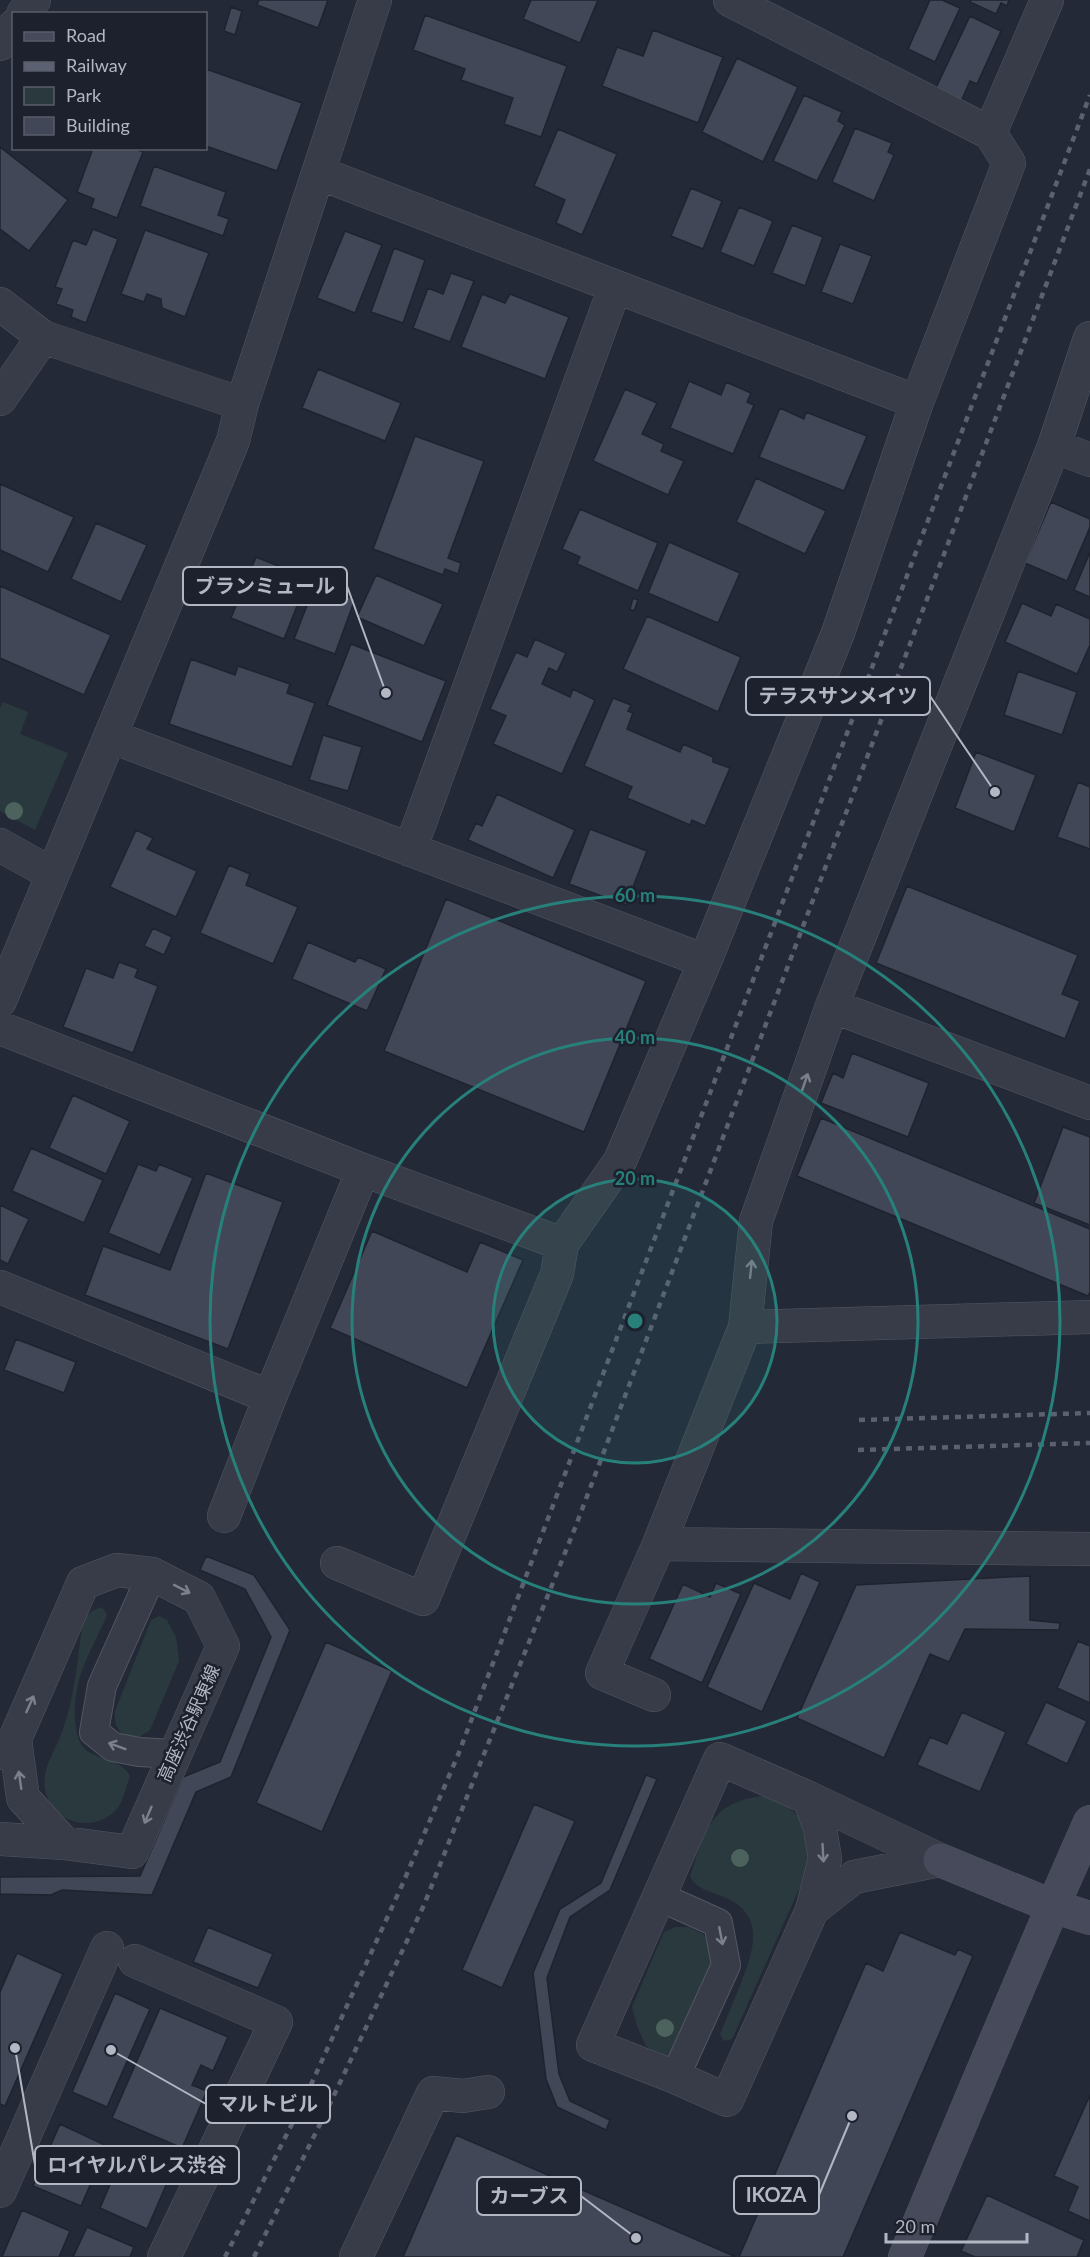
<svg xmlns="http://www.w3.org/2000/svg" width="1090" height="2257" viewBox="0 0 1090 2257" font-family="Lato,'Noto Sans JP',sans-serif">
	<rect width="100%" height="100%" fill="#242938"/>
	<path fill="#2a393d" d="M3 702 28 712 20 734 68 753 35 830 0 811V708Z
		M102 1607 107 1615C99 1634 82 1665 78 1684 74 1701 71 1739 87 1751 101 1760 123 1761 130 1776 126 1786 123 1803 116 1810 92 1835 51 1822 45 1789 42 1771 51 1758 58 1742 75 1703 77 1662 83 1620L92 1611Z
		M159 1616 167 1620 176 1637 179 1661 150 1730 136 1739C120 1736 114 1728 115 1711L151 1620Z
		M762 1796C785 1801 805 1815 810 1841 811 1849 809 1860 808 1869L732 2039 724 2041 720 2034C727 2017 734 2000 741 1983 754 1949 766 1915 724 1897 712 1892 695 1889 690 1876 706 1832 708 1803 762 1796Z
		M676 1927H689L703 1934 711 1945 712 1963 668 2060 646 2046 637 2026 632 2007 664 1932Z"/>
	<path fill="#414757" stroke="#1f232f" stroke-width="1.5" d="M259 0H328L318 28 257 5Z
		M531 0H598L580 43 523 19Z
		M930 0H942L960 8 935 62 908 49Z
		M971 0H1009L1007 6 1001 3 996 14 970 2Z
		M231 7 242 11 235 35 224 31Z
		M425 15 567 66 541 137 504 124 513 98 461 80 465 69 413 50Z
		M970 16 1001 31 977 84 970 81 960 104 934 92Z
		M653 30 723 57 698 123 602 86 617 47 643 56Z
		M737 58 798 87 763 162 702 132Z
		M206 69 302 103 277 171 206 146Z
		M804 95 842 112 838 121 845 125 817 181 773 161Z
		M855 128 892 143 888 152 894 155 874 201 832 182Z
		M558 129 617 154 582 235 556 223 565 200 534 186Z
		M0 147 68 200 29 251 0 229Z
		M93 148H134L143 152 117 218 91 208 94 199 77 192Z
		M154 166 226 192 218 215 229 219 223 236 140 206Z
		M691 188 722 201 703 249 671 236Z
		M739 207 773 221 754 266 720 252Z
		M792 225 823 237 805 286 772 273Z
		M93 229 118 239 86 323 71 317 73 310 56 304 62 289 55 287 73 240 86 245Z
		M145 230 209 253 185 317 162 308 161 299 147 294 144 302 121 294Z
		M345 231 382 245 355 313 317 298Z
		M840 244 872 256 853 304 821 292Z
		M394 248 425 260 403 323 371 312Z
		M451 273 474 281 450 342 413 328 428 288 443 294Z
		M482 294 505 303 510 294 569 317 545 379 461 347Z
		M318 369 401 403 385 441 302 408Z
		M689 381 721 395 726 382 751 393 747 402 754 405 733 454 670 428Z
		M625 389 657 403 642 434 664 444 661 451 684 461 668 495 593 461Z
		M780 408 804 419 806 412 867 436 844 491 759 457Z
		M415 436 484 461 448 558 461 563 458 574 445 569 443 575 373 549Z
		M756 478 826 511 805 554 736 522Z
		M0 484 74 517 48 572 0 550Z
		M1051 502 1090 519V527L1067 581 1025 563Z
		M580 509 658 543 638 591 577 564 580 557 562 549Z
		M96 523 147 545 121 602 71 579Z
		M669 542 740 573 718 623 648 593Z
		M1090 552V597L1074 590Z
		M256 557 308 578 284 639 231 618Z
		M376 575 443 604 424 646 357 617Z
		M315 585 355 599 335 654 294 639Z
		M0 586 111 635 84 695 0 658Z
		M633 598 638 600 634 611 630 609Z
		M1022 603 1051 616 1056 604 1090 619V645L1077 674 1005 642Z
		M647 616 741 657 718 712 623 669Z
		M535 639 566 653 557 672 549 668 542 684 570 697 573 689 595 700 562 774 493 744 506 716 490 709 516 652 527 657Z
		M351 644 446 681 422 742 327 705Z
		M191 659 235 675 238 666 290 684 287 693 315 703 292 767 169 724Z
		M1018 671 1077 692 1062 735 1004 715Z
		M613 698 631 705 628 711 633 713 627 729 680 752 683 744 713 757V762L730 768 705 826 692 820 690 825 627 798 632 787 584 766Z
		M323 735 362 747 348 791 309 780Z
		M976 752 1036 775 1014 832 955 808Z
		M1078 782 1090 787V849L1057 837Z
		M497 794 575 830 553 878 468 840 476 823 482 826Z
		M590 829 647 851 626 905 569 884Z
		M136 830 153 838 147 849 197 871 176 917 110 887Z
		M229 865 250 874 246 885 298 907 273 964 200 933Z
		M907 886 1078 955 1062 994 1080 1001 1065 1039 876 963Z
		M446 899 646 981 584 1132 384 1051Z
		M153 928 172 937 164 955 144 946Z
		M308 942 355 962 358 957 386 969 367 1011 292 979Z
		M119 962 138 969 135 977 158 986 133 1053 63 1027 86 968 113 978Z
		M852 1053 929 1083 908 1137 821 1103 833 1073 843 1078Z
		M73 1095 130 1121 106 1174 49 1148Z
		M821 1118 1090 1229V1292L1088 1296 797 1176Z
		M1063 1127 1090 1137V1225L1034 1203Z
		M31 1148 103 1180 84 1223 12 1191Z
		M138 1164 156 1171 159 1164 193 1178 160 1255 108 1233Z
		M206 1173 283 1202 228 1349 85 1295 103 1246 170 1270Z
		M0 1205 29 1219 8 1264 0 1260Z
		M372 1231 467 1272 480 1242 523 1260 467 1388 330 1328Z
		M16 1339 76 1362 64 1393 4 1370Z
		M206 1556 254 1575 290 1630 231 1777 196 1792 152 1895 62 1890 51 1895 0 1894V1877L140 1876 183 1777 220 1762 271 1637 245 1589 200 1570Z
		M801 1573 820 1582 762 1712 707 1687 754 1583 790 1599Z
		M1030 1576V1620L1060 1623 1059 1630 965 1629 949 1662 930 1654 884 1758 797 1718 856 1585Z
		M716 1583 741 1594 702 1683 649 1659 683 1584 710 1597Z
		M1078 1641 1090 1646V1703L1057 1688Z
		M326 1642 392 1671 322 1832 256 1803Z
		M1046 1702 1087 1721 1067 1764 1026 1744Z
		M962 1712 1006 1732 980 1792 917 1765 930 1737 947 1744Z
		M646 1775 657 1779 610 1890 570 1917 547 1978 559 2074 570 2101 610 2120 606 2130 557 2107 546 2079 533 1973 560 1909 601 1883Z
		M534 1804 575 1821 502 1988 462 1970Z
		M208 1927 273 1954 258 1988 193 1962Z
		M900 1932 955 1955 958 1949 973 1956 843 2257H739L866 1963 883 1971Z
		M17 1953 63 1974 5 2106 0 2104V1992Z
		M115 1993 150 2009 107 2107 72 2092Z
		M160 2008 228 2037 213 2071 201 2065 192 2085 207 2091 182 2148 112 2118Z
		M1090 2095V2221L1068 2211 1078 2187 1054 2176Z
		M60 2124 107 2146 81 2206 33 2186Z
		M456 2135 736 2257H403Z
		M126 2147 174 2167 147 2229 100 2208Z
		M987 2195 1084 2240 1077 2257H975L961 2251Z
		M22 2210 70 2231 59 2257H2Z
		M87 2227 134 2247 130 2257H73Z"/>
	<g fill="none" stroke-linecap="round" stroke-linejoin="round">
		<g stroke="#535763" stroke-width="30">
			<path id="lane" d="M152 1574 102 1686 94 1732 113 1747 139 1752 174 1754
				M658 1896 718 1923 726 1965 675 2077"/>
		</g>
		<g stroke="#535763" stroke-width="34">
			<path id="street" d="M23 14 34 0
				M0 44 14 26
				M990 133 1047 0
				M319 173 917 402
				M0 304 43 337 242 404
				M0 399 43 337
				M1054 446 1090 460
				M110 736 705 961
				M0 845 52 874
				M410 850 615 287
				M0 1001 233 441 242 404 375 0
				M832 1006 1090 1103
				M0 1028 363 1170 562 1244 620 1161 705 961 838 633 917 402 1009 163 990 133 730 0
				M0 1287 270 1397 363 1170
				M745 1327 1090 1317
				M224 1516 270 1397
				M659 1544 1090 1549
				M337 1563 423 1599 557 1274 562 1244
				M654 1695 602 1673 659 1544 745 1327 756 1221 832 1006 1054 446 1090 338
				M15 1739 23 1798 64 1843
				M0 1753 15 1739 83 1583 117 1570 152 1574 199 1598 223 1646 132 1852 64 1843 0 1839
				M720 1759 809 1798 940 1860 854 1877 812 1910 727 2100 675 2077 593 2045Z
				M809 1798 820 1828 825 1859 812 1910
				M135 1961 276 2022 164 2257
				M0 2191 107 1948
				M356 2257 433 2093 463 2096 488 2092"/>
		</g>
		<g stroke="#535763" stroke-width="34">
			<path id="secondary" d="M940 1860 1052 1906 1090 1918
				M905 2257C966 2111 1026 1966 1090 1822"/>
		</g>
		<use href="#lane" stroke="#383c48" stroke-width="28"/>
		<use href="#street" stroke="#383c48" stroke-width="33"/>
		<use href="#secondary" stroke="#464a5b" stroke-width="33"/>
		<path stroke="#5c6171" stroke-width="4.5" stroke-dasharray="6 6" stroke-linecap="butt" d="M859 1420 1090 1413
			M858 1450 1090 1443
			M225 2257 304 2100 403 1883 458 1755 1090 95
			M254 2257 327 2110 424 1905 482 1759 575 1528 1090 169"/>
	</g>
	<g fill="#4c635d">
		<circle cx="14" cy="811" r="9"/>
		<circle cx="740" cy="1858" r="9"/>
		<circle cx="665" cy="2028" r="9"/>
	</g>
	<defs><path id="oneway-shaft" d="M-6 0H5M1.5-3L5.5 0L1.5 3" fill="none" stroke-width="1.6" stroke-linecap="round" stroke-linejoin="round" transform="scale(1.5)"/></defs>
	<g stroke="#7c808c">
		<use href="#oneway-shaft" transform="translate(805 1082) rotate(-71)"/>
		<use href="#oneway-shaft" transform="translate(751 1269) rotate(-84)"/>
		<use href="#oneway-shaft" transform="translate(182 1589) rotate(27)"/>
		<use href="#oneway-shaft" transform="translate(30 1704) rotate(-66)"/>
		<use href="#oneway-shaft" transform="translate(117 1746) rotate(-160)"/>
		<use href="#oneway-shaft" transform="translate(20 1780) rotate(-98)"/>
		<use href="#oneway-shaft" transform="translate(148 1815) rotate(113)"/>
		<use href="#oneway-shaft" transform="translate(823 1853) rotate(87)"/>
		<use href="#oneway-shaft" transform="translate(721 1936) rotate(79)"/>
	</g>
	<circle cx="635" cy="1321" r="142" fill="#28807b" fill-opacity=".12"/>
	<g fill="none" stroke="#28807b" stroke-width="3">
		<circle cx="635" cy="1321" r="142"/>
		<circle cx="635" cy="1321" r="283"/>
		<circle cx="635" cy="1321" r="425"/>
	</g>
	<g text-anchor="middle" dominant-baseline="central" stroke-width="5" stroke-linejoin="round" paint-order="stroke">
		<g font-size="18" fill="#b3b7c4" stroke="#1d212d">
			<text transform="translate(188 1723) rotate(-66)">高座渋谷駅東線</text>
		</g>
	</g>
	<circle cx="635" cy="1321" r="9" fill="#28807b" stroke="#1d212d" stroke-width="3"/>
	<g font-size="18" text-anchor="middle" font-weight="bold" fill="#28807b" stroke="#1d212d" stroke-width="5" stroke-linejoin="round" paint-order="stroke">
		<text x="635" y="902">60 m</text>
		<text x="635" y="1044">40 m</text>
		<text x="635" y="1185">20 m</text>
	</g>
	<path fill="none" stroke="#b3b7c4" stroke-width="2" d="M386 693L347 586M995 792L930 696M111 2050L206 2104M15 2048L35 2165M852 2116L819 2195M636 2238L581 2196"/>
	<g fill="#b3b7c4" stroke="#1d212d" stroke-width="2">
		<circle cx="386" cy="693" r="6"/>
		<circle cx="995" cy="792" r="6"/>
		<circle cx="111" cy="2050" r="6"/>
		<circle cx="15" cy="2048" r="6"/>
		<circle cx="852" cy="2116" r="6"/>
		<circle cx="636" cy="2238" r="6"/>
	</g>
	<g fill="#1d212d" stroke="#b3b7c4" stroke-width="2">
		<rect x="183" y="567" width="164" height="38" rx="6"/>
		<rect x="746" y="677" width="184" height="38" rx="6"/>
		<rect x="206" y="2085" width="124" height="38" rx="6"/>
		<rect x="35" y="2146" width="204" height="38" rx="6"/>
		<rect x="734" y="2176" width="85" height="38" rx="6"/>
		<rect x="477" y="2177" width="104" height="38" rx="6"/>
	</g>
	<g font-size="20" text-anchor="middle" font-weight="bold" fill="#b3b7c4">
		<text x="265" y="593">ブランミュール</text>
		<text x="838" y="703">テラスサンメイツ</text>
		<text x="268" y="2111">マルトビル</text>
		<text x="137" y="2172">ロイヤルパレス渋谷</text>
		<text x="776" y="2202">IKOZA</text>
		<text x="529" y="2203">カーブス</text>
	</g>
	<rect x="12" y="12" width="195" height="138" fill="#1d212d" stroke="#595d69" stroke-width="1.5"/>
	<rect x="24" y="32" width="30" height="9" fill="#464a5b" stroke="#595d69" stroke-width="1.5"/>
	<text x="66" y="42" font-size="18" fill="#b3b7c4">Road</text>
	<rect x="24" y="62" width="30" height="9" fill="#5c6171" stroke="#595d69" stroke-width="1.5"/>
	<text x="66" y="72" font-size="18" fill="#b3b7c4">Railway</text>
	<rect x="24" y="87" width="30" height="18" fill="#2a393d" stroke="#595d69" stroke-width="1.5"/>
	<text x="66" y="102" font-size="18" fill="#b3b7c4">Park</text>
	<rect x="24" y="117" width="30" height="18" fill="#414757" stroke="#595d69" stroke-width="1.5"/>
	<text x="66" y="132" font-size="18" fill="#b3b7c4">Building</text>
	<path d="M886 2233v9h141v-9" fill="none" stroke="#b3b7c4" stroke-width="3"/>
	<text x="895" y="2233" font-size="18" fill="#b3b7c4" stroke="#1d212d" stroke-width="4.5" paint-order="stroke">20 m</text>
</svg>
